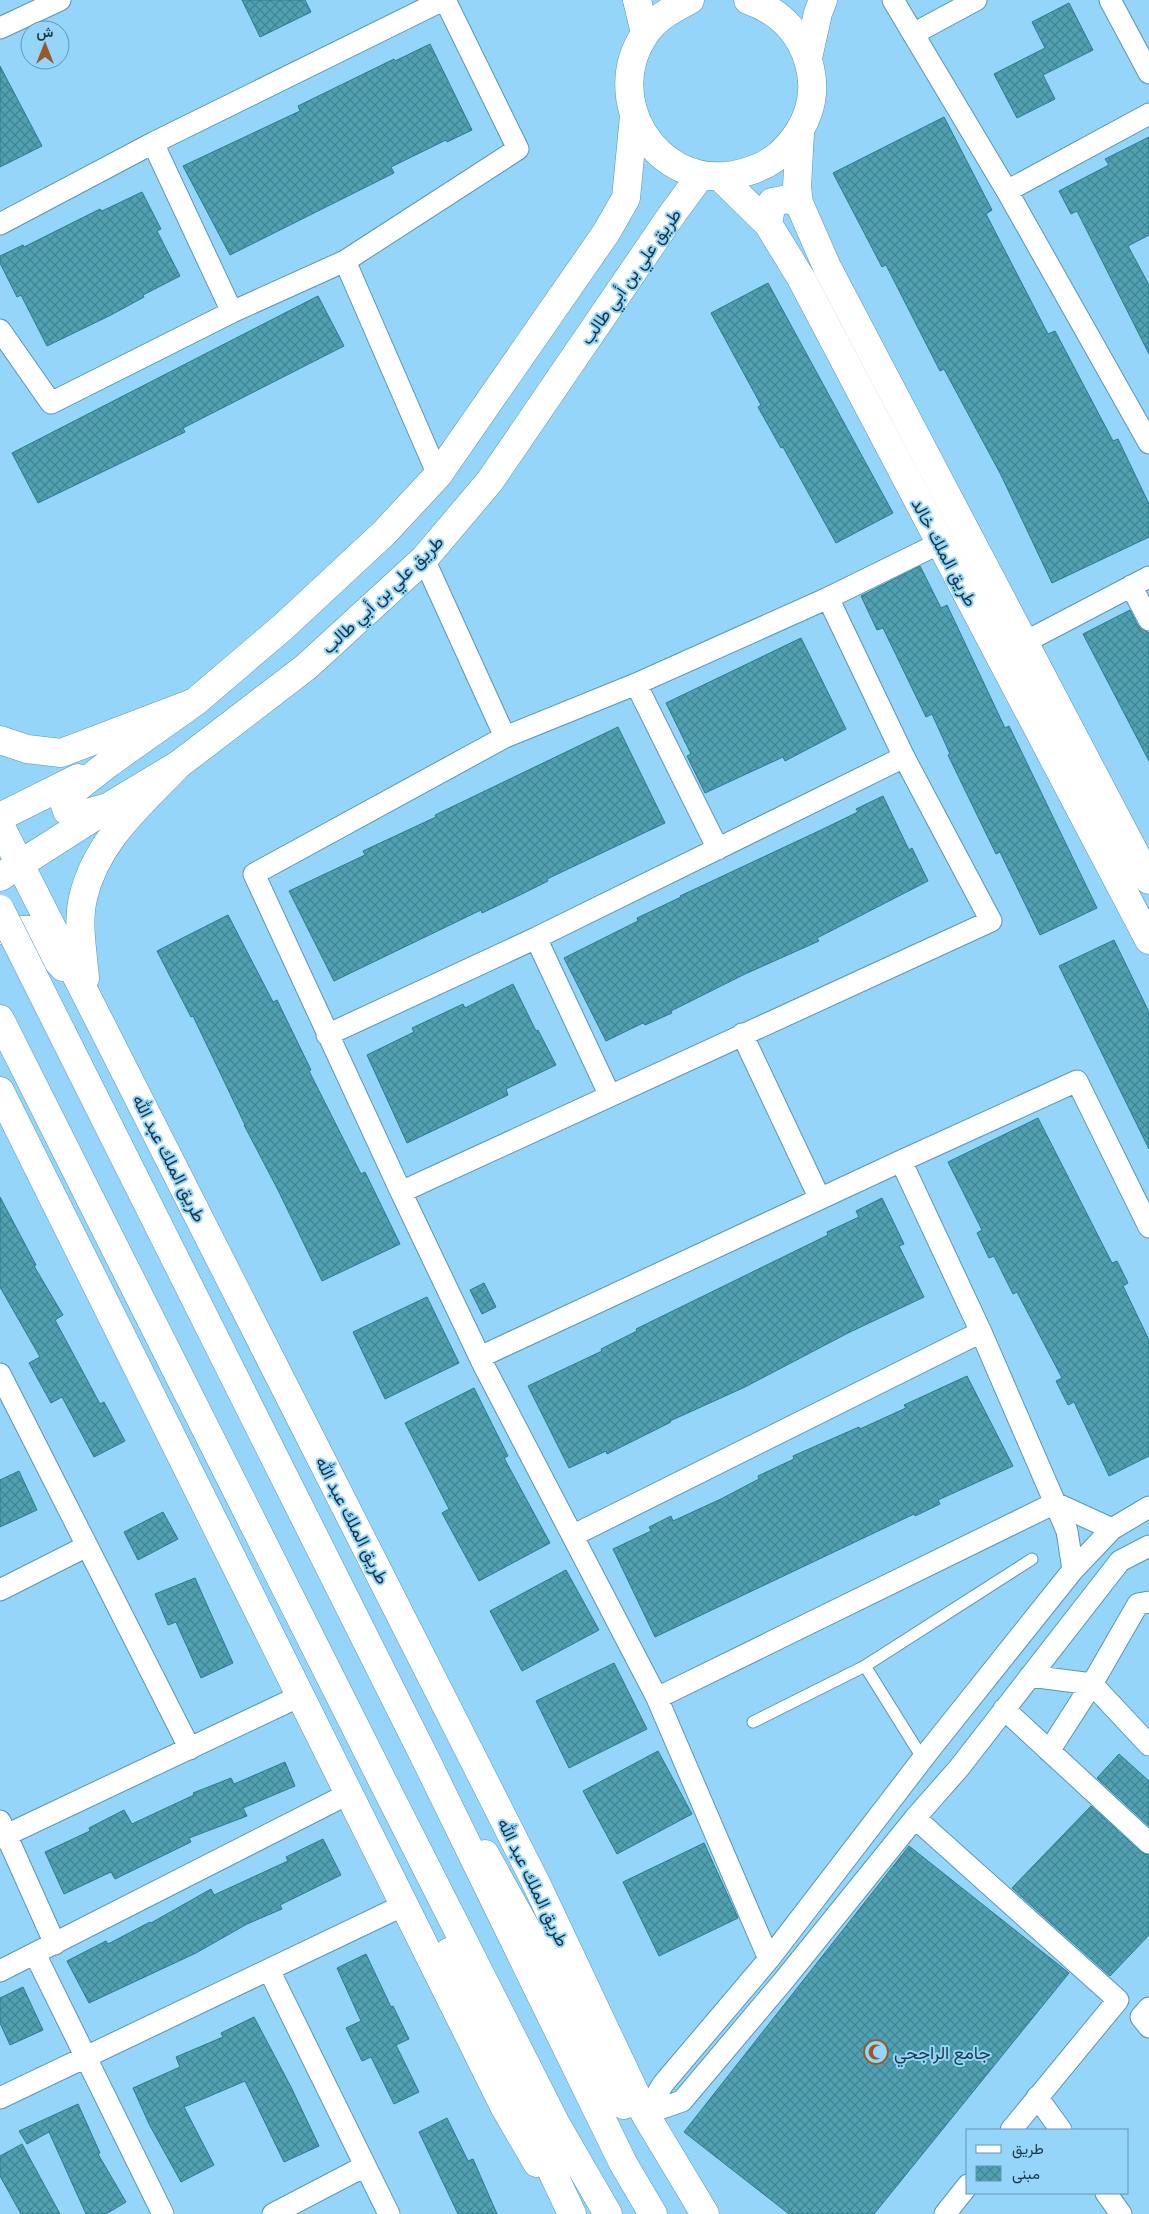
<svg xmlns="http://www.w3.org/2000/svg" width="1149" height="2214" viewBox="0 0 1149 2214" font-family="Ubuntu,Vazirmatn,sans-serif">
	<defs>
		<pattern id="building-cross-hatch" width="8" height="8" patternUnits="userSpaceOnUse" patternTransform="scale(1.25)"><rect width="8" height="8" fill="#50a1b2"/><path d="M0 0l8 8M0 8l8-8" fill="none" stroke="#428492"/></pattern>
	</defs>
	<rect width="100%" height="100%" fill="#94d5f9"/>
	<path fill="url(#building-cross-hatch)" stroke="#287d8e" d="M242 0H305L311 12 260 37Z
		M1069 3 1093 50 1043 75 1055 99 1017 118 994 74 1045 48 1032 22Z
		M430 44 472 130 447 142 446 140 391 167 394 173 230 255 183 166 300 111 298 106 394 59 395 61Z
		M0 66 42 146 0 167Z
		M944 117 992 210 986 214 1048 334 1055 331 1113 441 1118 439 1149 504V537L1052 583 1001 475 944 369 940 371 886 265 882 267 833 173Z
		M1149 137V235L1128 246 1149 285V354L1077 211 1071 214 1059 191 1109 165 1105 159Z
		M142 192 161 229 157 231 180 276 143 295 144 297 111 315 47 346 21 295 17 297 0 263V256L23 245 24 247 100 209 102 211Z
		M768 283 893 513 836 543 783 447 781 448 758 407 761 405 711 313Z
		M318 296 344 346 183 428 185 432 38 503 12 453Z
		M920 566 941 608 947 605 1005 728 1009 726 1097 908 1040 935 1000 852 996 854 948 755 950 754 932 714 926 717 883 628 877 630 861 596Z
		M1130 610 1138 626 1149 633V761L1083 634Z
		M801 638 846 729 785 761 783 757 705 793 687 756 691 754 666 703Z
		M618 727 665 823 547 879 548 881 522 894 482 913 481 910 334 981 289 891 365 855 363 851 436 817 435 815Z
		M883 796 909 850 912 848 928 881 817 938 819 941 745 974 671 1011 672 1013 645 1025 643 1023 606 1041 564 958 638 921 637 918 681 897 680 896 821 830 858 812 856 809Z
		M228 915 273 1002 277 1000 311 1070 309 1071 361 1174 365 1172 400 1244 322 1281 278 1190 244 1125H245L193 1016 191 1017 157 951Z
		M1114 940 1149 1012V1149L1059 966Z
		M513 984 536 1031 538 1030 556 1065 506 1089 508 1095 407 1143 367 1055 414 1032 412 1028 463 1004 465 1008Z
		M1038 1118 1112 1263 1117 1261 1128 1283 1123 1286 1149 1340V1456L1109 1476 1074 1402 1068 1405 1056 1381 1062 1378 1017 1292 1013 1294 994 1256 989 1258 977 1233 982 1230 948 1162Z
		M0 1197 36 1265 34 1266 63 1315 55 1320 100 1404 104 1402 125 1441 94 1457 62 1397 51 1403 29 1363 40 1357 0 1287Z
		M882 1198 904 1244 899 1246 924 1297 848 1333 745 1387 670 1421 671 1422 607 1454 606 1451 569 1468 528 1386 602 1351 601 1349 637 1331 636 1329 828 1235 827 1232 859 1217 856 1211Z
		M484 1283 496 1307 482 1314 470 1290Z
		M427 1297 459 1363 385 1399 353 1332Z
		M967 1376 1013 1466 938 1500 940 1504 915 1516 914 1514 655 1637 613 1549 651 1531 649 1527 671 1516 673 1521 721 1499 759 1479 758 1476 794 1459 793 1456 859 1427 860 1429 906 1408 904 1405Z
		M474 1388 508 1456 504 1458 550 1543 479 1581 442 1513 449 1509 405 1423Z
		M19 1471 37 1510 0 1527V1480Z
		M163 1512 178 1539 138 1560 124 1532Z
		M566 1570 599 1630 522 1671 490 1611Z
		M195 1578 233 1663 201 1678 176 1622 168 1625 155 1594Z
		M614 1663 647 1729 569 1768 536 1701Z
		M658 1751 692 1814 617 1854 583 1791Z
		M1119 1754 1149 1781V1826L1097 1778Z
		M285 1762 295 1786 243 1808 247 1816 189 1838 191 1842 115 1879 111 1872 64 1894 45 1852 90 1831 89 1828 124 1810 132 1824 194 1795 193 1793 231 1778 234 1784Z
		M1091 1806 1141 1852 1149 1855V1935L1110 1976 1012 1888Z
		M323 1839 341 1875 280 1905 282 1909 247 1924 196 1953 89 2003 67 1961 106 1941 108 1944 150 1922 151 1923 211 1889 214 1895 288 1861 286 1857Z
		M704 1843 738 1918 659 1956 623 1882Z
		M909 1846 1069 1973 874 2214H789L684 2132Z
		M366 1954 391 2007 393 2006 409 2039 396 2045 419 2092 394 2104 371 2057 362 2061 346 2028 361 2021 337 1968Z
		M23 1987 43 2030 10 2045 0 2023V1998Z
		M254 2017 291 2087 319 2146 284 2162 245 2081 184 2107 214 2165 181 2182 149 2124 133 2088 180 2067 176 2057 223 2037 221 2033Z
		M78 2104 100 2153 98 2154 126 2202 106 2214H86L49 2132 27 2144 19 2131Z
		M447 2118 468 2161 473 2159 497 2214H458L419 2132Z
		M22 2144 60 2214H21L0 2176V2156Z"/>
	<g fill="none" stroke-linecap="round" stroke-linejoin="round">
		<g stroke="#5797b9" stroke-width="13">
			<path id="lane" d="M865 1666 923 1759
				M753 1722 865 1666 1032 1559"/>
		</g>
		<g stroke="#5797b9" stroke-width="23">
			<path id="street" d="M893 0 1007 191 1149 443
				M1110 0 1149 73
				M0 28 60 0
				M913 34 976 0
				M153 143 232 312
				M1007 191 1149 114
				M0 224 153 143 443 0
				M345 261 438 475
				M0 330 51 403 232 312 345 261 518 149 445 0
				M424 559 505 737
				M1131 586 1149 620
				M828 598 904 757 991 921 401 1192 254 874 505 737 636 684Z
				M828 598 940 543
				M1025 642 1149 577
				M636 684 718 849
				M536 938 610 1096
				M742 1034 819 1197
				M327 1035 536 938 904 757
				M901 1161 1077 1081 1149 1227
				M401 1192 484 1366 657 1698 769 1959
				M480 1357 901 1161 981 1332 1055 1503 657 1698
				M0 1374 190 1749
				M1055 1503 1067 1531 1073 1570
				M1055 1503 1112 1529
				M574 1535 981 1332
				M0 1590 87 1546
				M1030 1676 1092 1684 1149 1745
				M1004 1709 1149 1843
				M1049 1751 1092 1684 1138 1604 1149 1602
				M915 1818 1118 2000 1011 2130
				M0 1821 55 1944
				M0 1838 300 1696
				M35 1954 163 2214
				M269 1970 389 2214
				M0 1971 348 1794
				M1149 2008 1141 2017 1149 2027
				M1037 2097 1061 2130
				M0 2098 404 1905
				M645 2114 663 2084 769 1959 931 1748 1073 1570 1112 1529 1149 1507
				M645 2114 682 2101 785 1979 915 1818 959 1768 1120 1561 1149 1546
				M1106 2193 1121 2214
				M273 2214 365 2166
				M945 2214 968 2185"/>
		</g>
		<g stroke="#5797b9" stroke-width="29">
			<path id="secondary" d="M637 0 645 33
				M690 0C673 9 656 17 645 34 601 98 655 188 733 175 755 171 774 163 788 146 806 126 816 100 811 73 805 37 782 12 748 0
				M808 58 818 13 823 0
				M634 116 626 198 606 233 438 475 384 533 283 627 195 702 109 763 63 799 67 811 77 816 108 807 178 765 306 667 424 559 490 481 673 213 701 175
				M800 133 797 187 799 203 827 267 1149 880
				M720 177 768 224 801 278 1149 940
				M768 224 772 202 788 199 799 203
				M0 817 78 778
				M0 877 100 813"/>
		</g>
		<g stroke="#5797b9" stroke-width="29">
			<path id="primary" d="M0 740 27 749 61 753 195 702
				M0 825 536 1883 645 2114 705 2214
				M0 930H29L63 967
				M85 978C83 953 77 923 83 898 96 841 140 805 178 765
				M0 1091 505 2108 537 2163
				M485 1854 624 2105"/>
		</g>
		<g stroke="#5797b9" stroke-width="29">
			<path id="highway" d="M0 1019 380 1776 556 2124 608 2214
				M424 1756 623 2163 653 2214
				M449 1952 572 2214"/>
		</g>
		<use href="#lane" stroke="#fff" stroke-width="11"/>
		<use href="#street" stroke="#fff" stroke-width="21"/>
		<use href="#secondary" stroke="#fff" stroke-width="28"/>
		<use href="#primary" stroke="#fff" stroke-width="28"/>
		<use href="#highway" stroke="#fff" stroke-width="28"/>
		<g stroke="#5797b9" stroke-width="29" stroke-linecap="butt">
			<path id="highway-bridge" d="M0 909 424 1756"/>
		</g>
		<use href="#highway-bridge" stroke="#fff" stroke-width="28"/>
	</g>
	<defs>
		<g id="mosque-ring" transform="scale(1.25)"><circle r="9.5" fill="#94d5f9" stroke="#9a5727" stroke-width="1.5"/><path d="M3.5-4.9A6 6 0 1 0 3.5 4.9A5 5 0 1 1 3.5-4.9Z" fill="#9a5727"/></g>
	</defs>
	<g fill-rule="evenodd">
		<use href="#mosque-ring" x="876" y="2052"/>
	</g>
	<g text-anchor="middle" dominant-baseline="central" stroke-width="4" stroke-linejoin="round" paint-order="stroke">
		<g font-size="18" fill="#1b3644" stroke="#94d5f9">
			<text transform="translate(630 276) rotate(-55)">طريق علي بن أبي طالب</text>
			<text transform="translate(945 552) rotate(62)">طريق الملك خالد</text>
			<text transform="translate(382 594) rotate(-44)">طريق علي بن أبي طالب</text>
			<text transform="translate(170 1158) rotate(63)">طريق الملك عبد الله</text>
			<text transform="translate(353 1520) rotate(63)">طريق الملك عبد الله</text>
			<text transform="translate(534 1882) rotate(64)">طريق الملك عبد الله</text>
		</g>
		<g font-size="18" fill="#1b3644" stroke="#94d5f9" text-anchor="start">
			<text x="894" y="2052">جامع الراجحي</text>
		</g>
	</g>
	<rect x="966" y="2129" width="162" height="65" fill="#94d5f9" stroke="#6495b1"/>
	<rect x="976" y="2145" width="25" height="8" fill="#ffffff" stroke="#6495b1"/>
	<text x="1012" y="2154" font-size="15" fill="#1b3644">طريق</text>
	<rect x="976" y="2166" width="25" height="15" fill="url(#building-cross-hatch)" stroke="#6495b1"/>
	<text x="1012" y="2179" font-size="15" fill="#1b3644">مبنى</text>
	<g transform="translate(45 45)"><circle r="24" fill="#94d5f9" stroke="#6495b1"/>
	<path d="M0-4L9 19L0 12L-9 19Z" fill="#9a5727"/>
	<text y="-8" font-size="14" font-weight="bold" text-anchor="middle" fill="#1b3644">ش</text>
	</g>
</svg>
